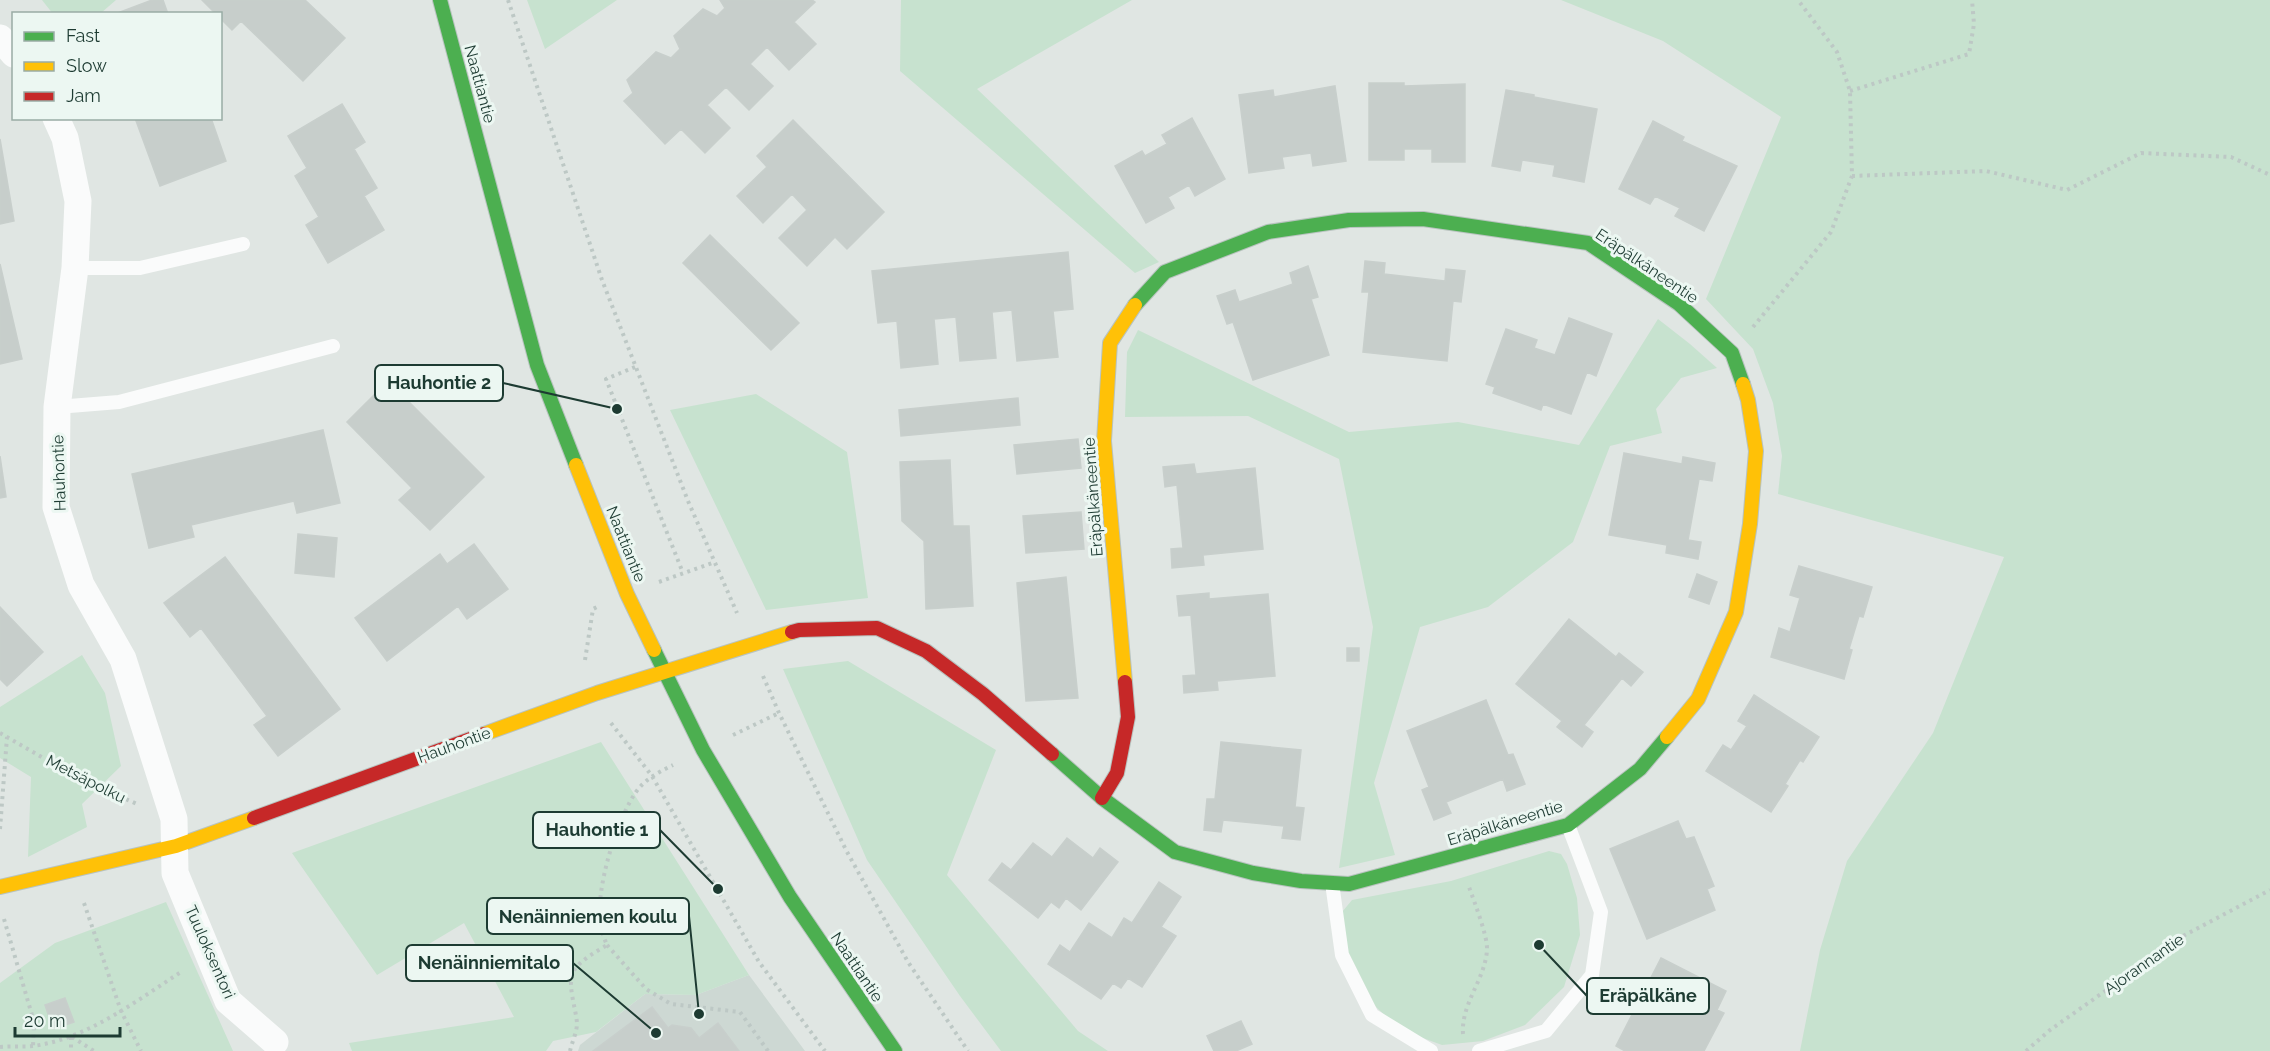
<svg xmlns="http://www.w3.org/2000/svg" width="2270" height="1051" viewBox="0 0 2270 1051" font-family="Raleway,sans-serif">
	<rect width="100%" height="100%" fill="#e0e6e3"/>
	<path fill="#cdd8d3" d="M749 975 805 1051H578L580 1045 645 994 696 995Z"/>
	<path fill="#c7e2cf" d="M42 0H116L101 13 53 14Z
		M527 0H617L545 49Z
		M901 0H1132L977 89 1159 262 1135 273 900 71Z
		M1561 0H2270V1051H1800L1820 950 1847 861 1933 733 2004 557 1778 494 1782 456 1773 403 1753 349 1706 299 1781 117 1663 41Z
		M1658 319 1690 344 1717 368 1681 378 1656 409 1662 433 1610 446 1573 542 1488 607 1420 627 1374 783 1395 855 1339 868 1373 627 1339 459 1248 416 1125 417 1127 352 1138 330 1349 432 1458 422 1579 445Z
		M756 394 847 452 868 598 766 610 670 410Z
		M82 655 105 693 121 766 82 804 87 827 28 857 31 777 0 758V707Z
		M848 661 996 750 947 875 1078 1031 1108 1051H1001L960 996 867 860 783 669Z
		M601 742 749 975 696 995 645 994 596 1032 553 1041 546 1051H352L349 1043 514 1017 464 923 377 975 292 853Z
		M1549 851 1561 854 1567 864 1577 898 1580 935 1564 987 1525 1025 1483 1041 1442 1045 1401 1030 1365 997 1349 962 1342 912 1352 900 1451 881Z
		M166 902 233 1051H0V983L55 943Z"/>
	<path fill="#c7cecb" stroke="#c8cfcc" stroke-width="1.5" d="M152 0H163L168 14H115Z
		M202 0H305L345 38 303 81 241 21 232 30 220 18V14H216Z
		M720 0H812L815 2 794 22 816 44 789 70 767 47 750 64 773 86 749 110 726 87 707 105 730 128 705 153 681 129 665 144 624 101 633 93 627 80 656 52 671 58 680 49 674 36 703 9 717 16 725 8Z
		M1369 83H1404V86L1465 84V162H1432V149H1404V160H1369Z
		M1335 86 1346 161 1313 166 1311 153 1282 157 1284 168 1249 173 1239 95 1273 90 1274 97Z
		M1506 90 1534 95V97L1597 109 1584 182 1553 176 1555 165 1522 160 1520 171 1492 166Z
		M342 104 365 142 354 149 377 188 364 196 384 230 328 263 306 225 319 217 295 176 307 168 288 136Z
		M135 118H211L226 161 160 186Z
		M1192 118 1225 179 1195 196 1189 185 1168 197 1174 208 1146 223 1115 166 1142 151 1145 156 1167 144 1162 135Z
		M793 120 884 212 847 249 835 237 807 266 779 238 807 210 792 194 763 223 737 196 767 167 757 156Z
		M1653 121 1684 137 1682 141 1737 166 1704 231 1675 216 1680 208 1655 196 1650 204 1619 189Z
		M0 139 14 221 0 224Z
		M710 235 799 323 771 350 683 263Z
		M1068 252 1073 309 1053 311 1058 357 1017 361 1012 310 992 312 996 358 960 361 956 317 934 319 938 364 901 368 897 321 878 323 872 271Z
		M1365 261 1385 263 1384 274 1445 281 1446 269 1465 271 1461 302 1453 301 1447 361 1363 352 1369 292H1362Z
		M0 264 22 359 0 364Z
		M1308 266 1318 297 1311 299 1329 355 1253 380 1233 322 1227 324 1217 296 1235 290 1239 302 1293 284 1290 273Z
		M1569 318 1612 334 1596 376 1587 372 1571 414 1543 404 1541 410 1493 393 1495 387 1486 384 1506 329 1537 340 1534 348 1555 355Z
		M388 381 484 477 430 530 399 500 412 488 347 422Z
		M1018 398 1020 425 901 436 899 410Z
		M323 430 340 503 297 513 294 501 191 525 194 537 149 548 132 474Z
		M1078 439 1081 468 1017 474 1014 445Z
		M1624 453 1682 464 1683 457 1715 463 1712 481 1699 479 1688 540 1701 542 1698 559 1666 553 1667 545 1609 535Z
		M0 456 6 497 0 498Z
		M950 460 953 526H969L973 606 926 609 924 541 902 521 900 462Z
		M1194 464 1196 474 1255 468 1263 549 1203 555 1204 565 1172 568 1171 549 1183 548 1177 485 1165 487 1163 467Z
		M1081 512 1084 549 1026 553 1023 516Z
		M298 534 337 538 334 577 295 573Z
		M474 544 508 589 467 619 458 606 387 661 355 618 440 554 447 564Z
		M225 557 340 709 278 756 254 725 267 716 201 628 190 637 164 603Z
		M1799 566 1872 587 1863 617 1859 616 1849 649 1852 650 1844 679 1771 657 1779 628 1790 632 1800 598 1790 595Z
		M1697 574 1717 582 1709 604 1689 597Z
		M1066 577 1078 698 1026 701 1017 583Z
		M1209 593V599L1268 594 1275 676 1217 681 1218 690 1184 693 1183 676 1196 675 1191 615 1179 616 1177 596Z
		M0 607 43 652 7 686 0 679Z
		M1569 619 1616 657 1619 653 1643 672 1631 686 1622 678 1584 725 1593 732 1582 747 1557 727 1562 721 1516 684Z
		M1347 648H1359V661H1347Z
		M1754 695 1819 737 1803 762 1800 760 1785 784 1788 786 1771 812 1706 771 1723 745 1731 750 1747 726 1738 721Z
		M1486 700 1508 755 1513 754 1525 784 1507 791 1503 779 1446 802 1451 813 1434 820 1422 790 1429 787 1407 731Z
		M1221 742 1301 750 1295 807 1304 808 1300 840 1282 838 1284 826 1223 820 1221 832 1204 830 1207 799H1215Z
		M1678 821 1686 839 1694 837 1714 886 1707 889 1715 910 1647 939 1610 849Z
		M1067 838 1093 858 1100 848 1118 862 1081 910 1066 898 1059 908 1051 902 1038 918 989 880 1002 863 1011 870 1033 843 1052 857Z
		M1159 882 1181 897 1161 927 1176 936 1142 987 1128 978 1121 988 1113 983 1101 999 1048 964 1060 945 1070 952 1089 923 1112 938 1124 918 1132 923Z
		M1661 958 1726 991 1717 1010 1724 1013 1704 1051H1625L1616 1046Z
		M65 998 74 1022 53 1029 45 1005Z
		M652 1007 668 1028 672 1025 691 1028 699 1038 718 1023 739 1051H593Z
		M1241 1021 1252 1044 1236 1051H1214L1207 1036Z"/>
	<g fill="none" stroke-linecap="round" stroke-linejoin="round">
		<g stroke="#b8c3bf" stroke-width="16">
			<path id="fast" d="M440 0 537 365 576 465
				M1135 305 1165 272 1268 232 1349 220 1423 219 1588 243 1679 304 1732 353 1743 384
				M654 650 703 750 790 897 895 1051
				M1052 754 1102 798 1175 852 1253 873 1301 881 1349 884 1568 825 1640 769 1667 737"/>
		</g>
		<g stroke="#b8c3bf" stroke-width="16">
			<path id="slow" d="M576 465 627 594 654 650
				M1125 682 1104 441 1110 343 1135 305
				M484 734 597 693 792 632
				M1667 737 1698 699 1736 612 1750 524 1756 451 1748 400 1743 384
				M0 887 176 846 254 818"/>
		</g>
		<g stroke="#b8c3bf" stroke-width="16">
			<path id="jam" d="M792 632 799 630 877 628 926 651 983 694 1052 754
				M1102 798 1117 773 1128 717 1125 682
				M254 818 484 734"/>
		</g>
		<path stroke="#bdc8c5" stroke-width="4" stroke-dasharray="3 4.5" stroke-linecap="butt" d="M508 0 602 280 688 501 737 613
			M1850 91 1969 54 1974 24 1972 0
			M1852 176 1986 171 2067 190 2141 153 2231 157 2270 175
			M1753 327 1831 232 1852 176 1850 91 1837 52 1798 0
			M635 367 606 379 683 573
			M659 582 715 562
			M585 660 593 609 597 607
			M763 676 779 713 846 850 908 962 968 1051
			M611 723 652 776 759 962 825 1051
			M0 733 78 778 137 804
			M733 735 779 713
			M0 829 7 737
			M84 903 121 1011 141 1051
			M4 919 34 1022 33 1046
			M607 945 646 989 671 1004 740 1012 768 1051
			M1463 1034C1461 1003 1485 980 1487 950 1488 937 1474 901 1469 887
			M71 1037V1051
			M72 1037 94 1051
			M0 1047C11 1046 22 1047 33 1046 87 1039 136 1001 181 972
			M570 1051C572 1042 577 1032 577 1023 576 1009 567 984 573 972 580 960 596 952 607 945 604 938 601 930 600 923 596 888 616 821 636 792 645 779 659 772 673 765
			M2026 1051 2050 1030 2183 936 2270 890"/>
		<path stroke="#fafbfb" stroke-width="14" d="M75 268H140L243 244
			M57 407 119 402 333 346
			M1332 883 1342 955 1372 1015 1431 1051
			M1479 1051 1546 1031 1592 975 1601 912 1568 825"/>
		<path stroke="#fafbfb" stroke-width="27" d="M0 38 14 54
			M56 118 65 138 78 201 75 268 57 407 56 507 81 585 123 659 174 819 175 873 228 1001 275 1042"/>
		<use href="#fast" stroke="#4caf50" stroke-width="14"/>
		<use href="#slow" stroke="#ffc107" stroke-width="14"/>
		<use href="#jam" stroke="#c62828" stroke-width="14"/>
	</g>
	<g text-anchor="middle" dominant-baseline="central" stroke-width="6" stroke-linejoin="round" paint-order="stroke">
		<g font-size="16" fill="#1d3b32" stroke="#ecf7f2">
			<text transform="translate(480 84) rotate(75)">Naattiantie</text>
			<text transform="translate(1647 266) rotate(34)">Eräpälkäneentie</text>
			<text transform="translate(59 473) rotate(-92)">Hauhontie</text>
			<text transform="translate(1093 497) rotate(-94)">Eräpälkäneentie</text>
			<text transform="translate(626 544) rotate(68)">Naattiantie</text>
			<text transform="translate(454 745) rotate(-20)">Hauhontie</text>
			<text transform="translate(86 779) rotate(27)">Metsäpolku</text>
			<text transform="translate(1505 823) rotate(-17)">Eräpälkäneentie</text>
			<text transform="translate(210 952) rotate(66)">Tuuloksentori</text>
			<text transform="translate(2144 964) rotate(-35)">Ajorannantie</text>
			<text transform="translate(857 967) rotate(56)">Naattiantie</text>
		</g>
	</g>
	<path fill="none" stroke="#1d3b32" stroke-width="2" d="M617 409L503 383M718 889L660 830M699 1014L689 916M656 1033L573 963M1539 945L1587 996"/>
	<g fill="#1d3b32" stroke="#ecf7f2" stroke-width="2">
		<circle cx="617" cy="409" r="6"/>
		<circle cx="718" cy="889" r="6"/>
		<circle cx="699" cy="1014" r="6"/>
		<circle cx="656" cy="1033" r="6"/>
		<circle cx="1539" cy="945" r="6"/>
	</g>
	<g fill="#ecf7f2" stroke="#1d3b32" stroke-width="2">
		<rect x="375" y="365" width="128" height="36" rx="6"/>
		<rect x="533" y="812" width="127" height="36" rx="6"/>
		<rect x="487" y="898" width="202" height="36" rx="6"/>
		<rect x="406" y="945" width="167" height="36" rx="6"/>
		<rect x="1587" y="978" width="122" height="36" rx="6"/>
	</g>
	<g font-size="18" text-anchor="middle" font-weight="bold" fill="#1d3b32">
		<text x="439" y="389">Hauhontie 2</text>
		<text x="597" y="836">Hauhontie 1</text>
		<text x="588" y="923">Nenäinniemen koulu</text>
		<text x="489" y="969">Nenäinniemitalo</text>
		<text x="1648" y="1002">Eräpälkäne</text>
	</g>
	<rect x="12" y="12" width="210" height="108" fill="#ecf7f2" stroke="#99aca5" stroke-width="1.5"/>
	<rect x="24" y="32" width="30" height="9" fill="#4caf50" stroke="#99aca5" stroke-width="1.5"/>
	<text x="66" y="42" font-size="18" fill="#1d3b32">Fast</text>
	<rect x="24" y="62" width="30" height="9" fill="#ffc107" stroke="#99aca5" stroke-width="1.5"/>
	<text x="66" y="72" font-size="18" fill="#1d3b32">Slow</text>
	<rect x="24" y="92" width="30" height="9" fill="#c62828" stroke="#99aca5" stroke-width="1.5"/>
	<text x="66" y="102" font-size="18" fill="#1d3b32">Jam</text>
	<path d="M15 1027v9h105v-9" fill="none" stroke="#1d3b32" stroke-width="3"/>
	<text x="24" y="1027" font-size="18" fill="#1d3b32" stroke="#ecf7f2" stroke-width="4.5" paint-order="stroke">20 m</text>
</svg>
